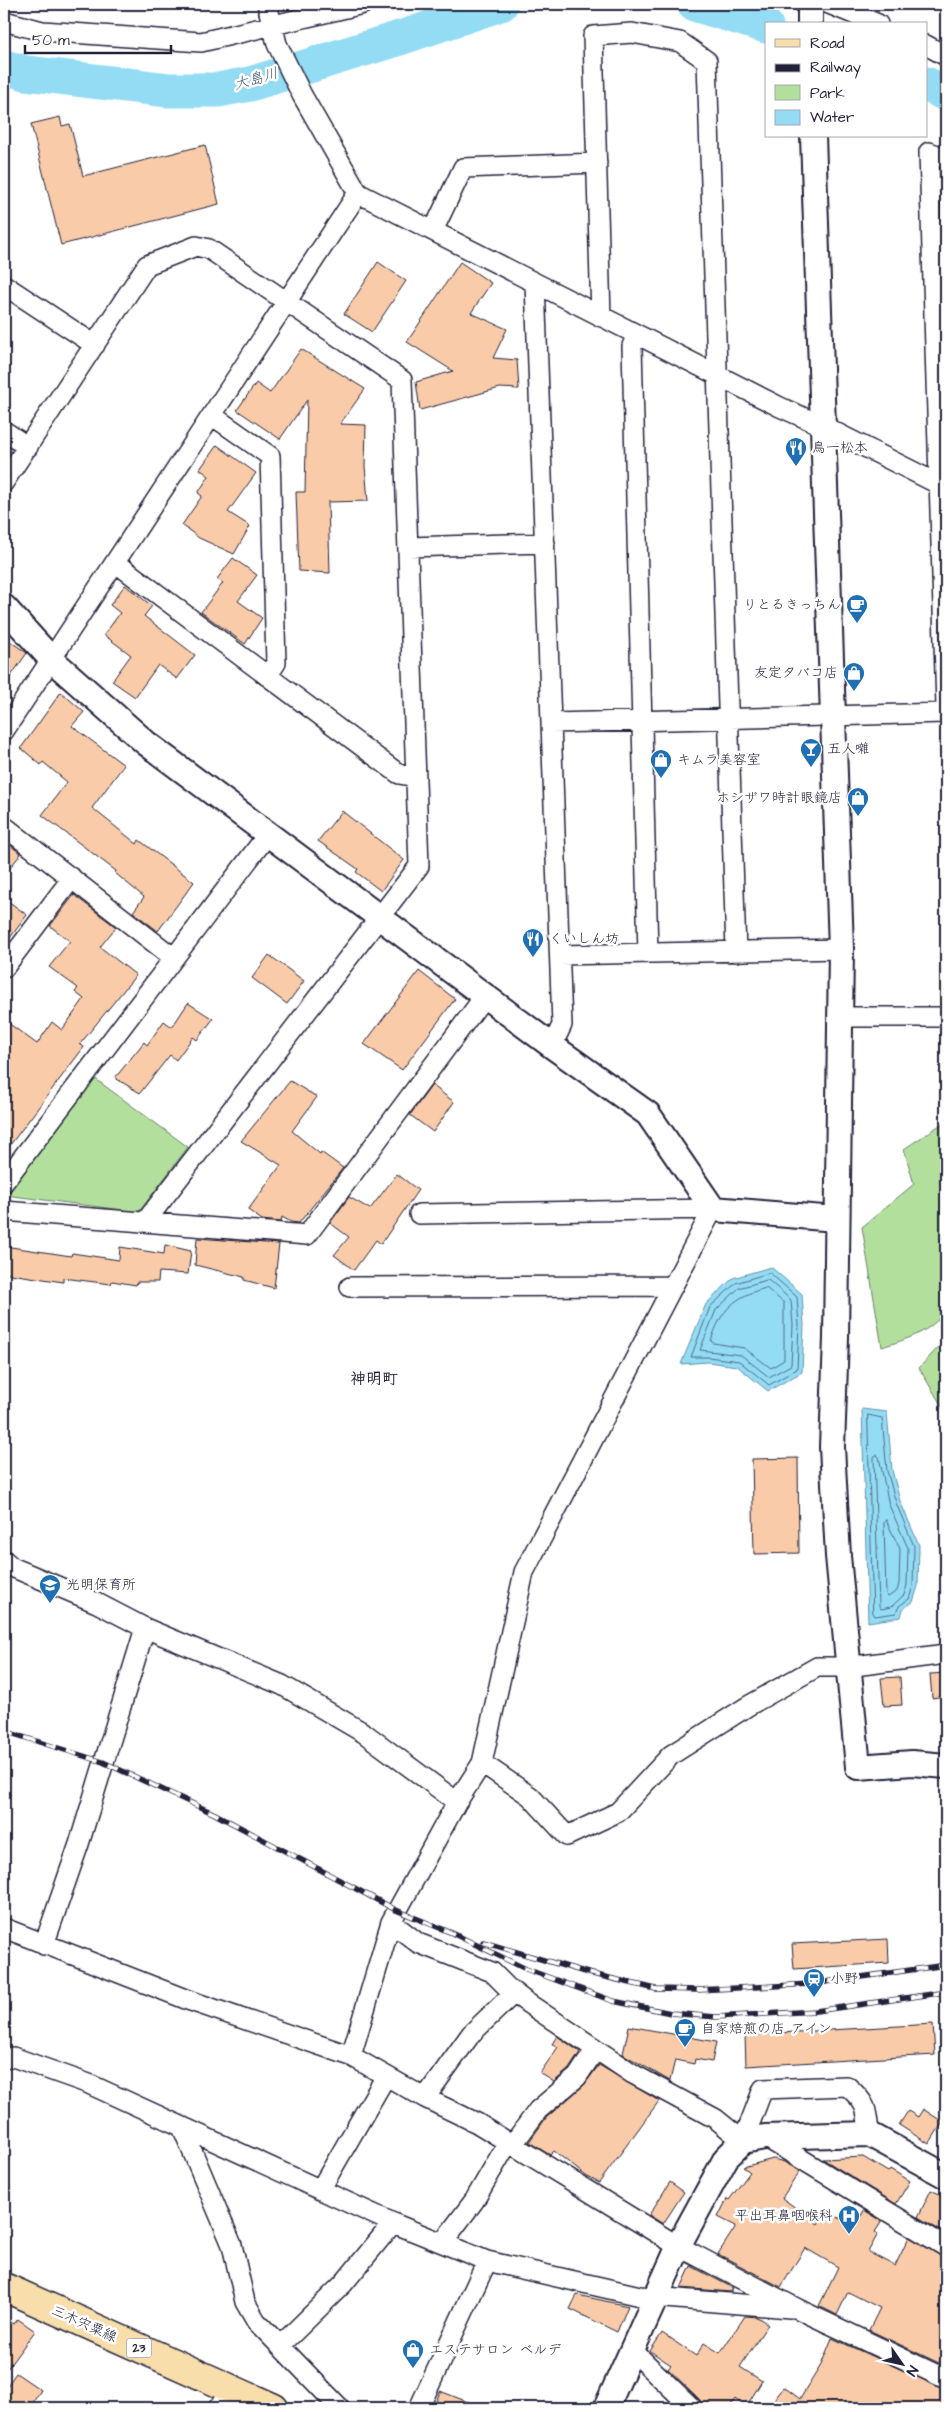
<svg xmlns="http://www.w3.org/2000/svg" width="950" height="2412" viewBox="0 0 950 2412" font-family="'Architects Daughter','Klee One',sans-serif">
	<rect width="100%" height="100%" fill="#fff"/>
	<filter id="ink" filterUnits="userSpaceOnUse"><feTurbulence type="fractalNoise" baseFrequency=".02" numOctaves="2"/><feDisplacementMap in="SourceGraphic" scale="10" xChannelSelector="R" yChannelSelector="G"/><feConvolveMatrix kernelMatrix="1 2 1 2 8 2 1 2 1" color-interpolation-filters="sRGB"/></filter>
	<g filter="url(#ink)">
		<path fill="#b3df9d" stroke="#6a806c" d="M94 1078 188 1147 139 1212 5 1195Z
			M946 1121V1310C930 1333 907 1339 882 1347L862 1227 914 1184 904 1149Z
			M946 1339V1413L919 1368Z"/>
		<path fill="#93dcf4" stroke="#6692aa" d="M771 1267 802 1294 804 1325 802 1372 768 1391 737 1366 708 1362 681 1364 706 1304 733 1278Z
			M862 1409 887 1412 892 1470 900 1501 919 1545 918 1586 913 1602 903 1609 901 1617 868 1622Z"/>
		<g fill="none" stroke-linecap="round" stroke-linejoin="round">
			<path stroke="#4f6c85" stroke-width="1" d="M770 1273 797 1297 799 1325 797 1369 769 1385 739 1361 708 1357H691L710 1307 736 1283Z
				M768 1280 791 1300 793 1325 791 1365 769 1377 741 1355 700 1350 716 1310 739 1288Z
				M766 1288 784 1303V1360L771 1368 744 1348 713 1343 711 1341C721 1310 734 1296 766 1288Z
				M868 1415 882 1418 887 1471 896 1503 914 1546 913 1586 909 1599 899 1606 896 1613 875 1616 873 1613Z
				M877 1455 879 1457 889 1505 908 1548 907 1585 904 1595 891 1607 881 1609 879 1606 874 1458Z
				M886 1520 900 1549 899 1584 897 1591 888 1597 886 1594 884 1523Z"/>
			<path stroke="#93dcf4" stroke-width="35" d="M694 4 766 26
				M4 67 26 73 168 90H218L250 84 403 37 501 4
				M926 84 946 94"/>
		</g>
		<path fill="#f9cba8" stroke="#22223b" d="M60 117 62 126 70 124 83 176 205 145 219 204 61 245 31 124Z
			M378 262 406 281 372 332 344 314Z
			M460 262 491 283 471 313 507 329 493 358 517 360 519 389 500 388 420 410 416 382 453 371 407 342Z
			M301 349 365 389 340 424 366 425 365 466 368 501 328 502 330 573 299 571 296 492H305L307 400 280 439 237 410 256 383 270 393Z
			M217 445 256 473 228 512 250 526 234 554 199 538 182 525 202 496 198 493 209 476 200 469Z
			M233 558 257 575 238 601 262 618 245 644 201 612 223 583 217 579Z
			M125 585 152 606 144 616 195 655 177 679 158 665 135 697 112 681 131 655 104 635 120 613 110 605Z
			M4 637 27 653 4 686Z
			M61 692 84 712 72 726 124 765 92 808 137 844 139 840 194 882 158 931 133 912 144 897 115 873 116 871 42 815 67 782 43 762 41 765 21 748Z
			M342 811 404 860 381 891 356 872 358 869 318 841Z
			M4 840 21 854 4 875Z
			M74 895 116 927 100 947 136 975 80 1044 84 1047 4 1153V1020L37 1044 52 1022 62 1030 84 999 75 992 78 988 49 967 70 941 50 926Z
			M4 898 27 915 4 946Z
			M269 955 304 981 287 1004 252 978Z
			M419 971 455 999 402 1070 364 1044Z
			M188 1003 213 1019 197 1040 193 1037 176 1060 170 1055 140 1093 115 1078 144 1042 147 1045 164 1021 172 1027Z
			M290 1081 317 1097 292 1131 320 1154 321 1152 343 1168 299 1223 291 1222 282 1217 281 1222 262 1220 248 1210 281 1165 241 1141Z
			M432 1085 454 1102 433 1132 410 1115Z
			M397 1174 418 1190 381 1244 376 1240 354 1270 334 1255 349 1237 330 1223 349 1197 370 1209Z
			M197 1238 279 1244 274 1288 244 1280V1277L195 1265Z
			M165 1245 191 1251 188 1274 159 1272 158 1282H137L136 1285 112 1281 111 1284 63 1278V1282L4 1273V1246L71 1256 72 1253 119 1260 120 1247 164 1254Z
			M798 1458 799 1553 754 1554 752 1459Z
			M946 1673V1696L932 1698 930 1674Z
			M900 1677 902 1705 884 1706 881 1678Z
			M888 1939 889 1963 794 1969 792 1944Z
			M933 2024 935 2055 746 2066 745 2035Z
			M629 2026 716 2042 712 2062 695 2059 694 2064 675 2060 670 2081 623 2054Z
			M557 2036 580 2052 569 2069 554 2082 540 2073 558 2047 552 2044Z
			M599 2065 659 2101 599 2183 586 2176 554 2151 550 2155 529 2142 546 2118 584 2085Z
			M923 2109 943 2122 929 2144 899 2125 908 2111 918 2117Z
			M863 2157 888 2172 890 2169 910 2181 896 2204 823 2159Z
			M773 2159 784 2162 800 2171 782 2198 818 2224 826 2210 849 2224 852 2218 858 2222 864 2210 882 2221 875 2232 878 2234 868 2252 895 2266 909 2237 946 2258V2348L939 2363 869 2330 880 2308 848 2292 837 2315 819 2306 838 2267 805 2248 781 2287 718 2254 736 2226 718 2217 727 2199 729 2200 750 2172 743 2167Z
			M670 2182 684 2192 663 2224 649 2215Z
			M931 2190 946 2197V2234L918 2217Z
			M691 2266 733 2288 731 2292 681 2288Z
			M577 2295 628 2306 617 2332 570 2309Z
			M745 2316 757 2317 768 2324 740 2367 762 2381 746 2407 735 2399 729 2408H703L700 2400 693 2393 668 2369 671 2365 650 2351 662 2333 696 2356 704 2343 720 2353Z
			M18 2319 35 2331 4 2373V2332L11 2322 14 2324Z
			M832 2338 946 2390V2408H768L784 2387 800 2399 821 2365Z
			M16 2373 41 2390 32 2404 28 2401 23 2408H4V2390Z
			M440 2391 481 2407V2408H434Z"/>
		<g fill="none" stroke-linecap="round" stroke-linejoin="round">
			<g stroke="#22223b" stroke-width="22">
				<path id="minor" d="M267 4 277 44 302 95 358 193 780 407 823 426 946 488
					M829 4 878 24
					M4 21 42 31 201 42 363 4
					M926 45 946 56
					M946 158 929 152 946 707
					M433 231 463 168 597 163
					M535 283 562 1025 552 1046
					M4 285 95 345
					M601 317 593 36 632 33 680 42 707 61 736 952
					M637 335 632 346 648 953
					M213 416 270 456 276 663 267 676
					M4 431 28 447
					M4 482 147 265 196 246 209 249 402 380 419 866 145 1222
					M408 547 545 543
					M116 563 399 774 416 777
					M552 723 946 713
					M4 731 358 193
					M4 826 174 958
					M560 955 841 949
					M4 968 72 878
					M840 1017H946
					M4 1182 268 834
					M4 1211 307 1235 484 997
					M350 1287 673 1286
					M4 1560 12 1567 97 1603 145 1628 282 1685 364 1733 457 1802
					M482 1763 530 1796 567 1836 618 1812 671 1755 748 1706 817 1667H847L946 1654
					M391 1922 418 1943 492 1972 508 1988 526 2002 633 2074 716 2119 743 2141 763 2089 847 2086C867 2103 867 2109 869 2134
					M4 1928 188 2000 351 2056 425 2098 477 2123 678 2246 798 2309 946 2379
					M44 1945 79 1844 145 1628
					M351 2056 391 1922 457 1802 482 1763 524 1572 713 1209 419 1214
					M4 2059 13 2057 89 2084 393 2223 487 2261 640 2296 790 2308
					M425 2098 471 2034 514 1993
					M182 2127 232 2245 245 2302 256 2321 340 2408
					M765 2137 946 2247
					M513 2144 538 2110 577 2077 596 2049
					M320 2190 386 2076
					M443 2242 474 2201 509 2141
					M280 2346 343 2284 393 2223
					M632 2350 692 2408
					M218 2408 232 2390
					M419 2408 487 2261"/>
			</g>
			<g stroke="#22223b" stroke-width="28">
				<path id="tertiary" d="M810 4V24
					M813 136 841 949 836 1338 832 1447 838 1556 858 1767 912 1763 946 1766
					M4 607 52 660 146 743 552 1046 648 1114 713 1209 836 1219
					M606 2408 683 2237 726 2158 743 2141 765 2137 869 2134 946 2176"/>
			</g>
			<g stroke="#22223b" stroke-width="31">
				<path id="primary" d="M4 2287 274 2408"/>
			</g>
			<use href="#minor" stroke="#fff" stroke-width="19"/>
			<use href="#tertiary" stroke="#fff" stroke-width="24"/>
			<use href="#primary" stroke="#f8deab" stroke-width="28"/>
			<g stroke="#22223b" stroke-width="5.5">
				<path id="rail" d="M4 1731 103 1762 215 1814 396 1910 452 1933 526 1969 613 2001 671 2013 716 2017 816 2011 946 1992
					M483 1942 588 1973 656 1989 697 1990 811 1984 946 1965"/>
			</g>
			<use href="#rail" stroke="#fff" stroke-width="4" stroke-dasharray="11" stroke-linecap="butt"/>
		</g>
	</g>
	<defs>
		<g id="restaurant-pin" transform="scale(1.125)"><path d="M0 17L-7.5 6A9.5 9.5 0 1 1 7.5 6Z" fill="#1f6fb2" stroke="#fff"/><path d="M-5-6h1v4h1v-4h1v4h1v-4h1v5L-1.5 .5V6h-2V.5L-5-1ZM5-6V6H3V1.5H1.5Q1.5-4 5-6Z" fill="#fff"/></g>
		<g id="cafe-pin" transform="scale(1.125)"><path d="M0 17L-7.5 6A9.5 9.5 0 1 1 7.5 6Z" fill="#1f6fb2" stroke="#fff"/><path d="M-5.5-4.5H6V0H3Q3 3.5 0 3.5H-2.5Q-5.5 3.5-5.5 0ZM3-3.2v2h1.7v-2ZM-6 4.5H4V6H-6Z" fill="#fff"/></g>
		<g id="shop-pin" transform="scale(1.125)"><path d="M0 17L-7.5 6A9.5 9.5 0 1 1 7.5 6Z" fill="#1f6fb2" stroke="#fff"/><path d="M-5-2.5h2.3a2.7 3.5 0 0 1 5.4 0H5L5.5 6h-11ZM-1.5-2.5h3a1.5 2.3 0 0 0-3 0Z" fill="#fff"/></g>
		<g id="bar-pin" transform="scale(1.125)"><path d="M0 17L-7.5 6A9.5 9.5 0 1 1 7.5 6Z" fill="#1f6fb2" stroke="#fff"/><path d="M-6-5H6L.8 .8V4.5H3.5V6h-7V4.5H-.8V.8Z" fill="#fff"/></g>
		<g id="school-pin" transform="scale(1.125)"><path d="M0 17L-7.5 6A9.5 9.5 0 1 1 7.5 6Z" fill="#1f6fb2" stroke="#fff"/><path d="M0-5L7-2L0 1L-7-2ZM-4 1L0 2.5L4 1V4Q0 6-4 4Z" fill="#fff"/></g>
		<g id="station-pin" transform="scale(1.125)"><path d="M0 17L-7.5 6A9.5 9.5 0 1 1 7.5 6Z" fill="#1f6fb2" stroke="#fff"/><path d="M-3-6H3Q5-6 5-4V2Q5 4 3 4L4.5 6H3L1.5 4h-3L-3 6H-4.5L-3 4Q-5 4-5 2V-4Q-5-6-3-6ZM-3.5-4v3h7v-3ZM-3.5 1v1.5H-2V1ZM2 1v1.5H3.5V1Z" fill="#fff"/></g>
		<g id="hospital-pin" transform="scale(1.125)"><path d="M0 17L-7.5 6A9.5 9.5 0 1 1 7.5 6Z" fill="#1f6fb2" stroke="#fff"/><path d="M-5-5h3v3.5h4V-5h3V5h-3V1.5h-4V5h-3Z" fill="#fff"/></g>
	</defs>
	<g fill-rule="evenodd">
		<use href="#restaurant-pin" x="796" y="448"/>
		<use href="#cafe-pin" x="857" y="605"/>
		<use href="#shop-pin" x="854" y="673"/>
		<use href="#bar-pin" x="811" y="749"/>
		<use href="#shop-pin" x="661" y="760"/>
		<use href="#shop-pin" x="858" y="798"/>
		<use href="#restaurant-pin" x="533" y="939"/>
		<use href="#school-pin" x="50" y="1585"/>
		<use href="#station-pin" x="814" y="1979"/>
		<use href="#cafe-pin" x="685" y="2029"/>
		<use href="#hospital-pin" x="849" y="2216"/>
		<use href="#shop-pin" x="413" y="2350"/>
	</g>
	<g text-anchor="middle" dominant-baseline="central" stroke-width="5" stroke-linejoin="round" paint-order="stroke">
		<rect fill="#fff" stroke="#646476" stroke-width="1" x="126.5" y="2338.5" width="25" height="19" rx="4"/>
		<g font-size="12" font-weight="bold" fill="#22223b">
			<text x="139" y="2348">23</text>
		</g>
		<g font-size="14" fill="#22223b" stroke="#fff" text-anchor="start">
			<text x="812" y="448">鳥一松本</text>
			<text x="841" y="605" text-anchor="end">りとるきっちん</text>
			<text x="838" y="673" text-anchor="end">友定タバコ店</text>
			<text x="827" y="749">五人囃</text>
			<text x="677" y="760">キムラ美容室</text>
			<text x="842" y="798" text-anchor="end">ホシザワ時計眼鏡店</text>
			<text x="549" y="939">くいしん坊</text>
			<text x="66" y="1585">光明保育所</text>
			<text x="830" y="1979">小野</text>
			<text x="701" y="2029">自家焙煎の店 アイン</text>
			<text x="833" y="2216" text-anchor="end">平出耳鼻咽喉科</text>
			<text x="429" y="2350">エステサロン ベルデ</text>
		</g>
		<g font-size="14" fill="#22223b" stroke="#fff">
			<text transform="translate(84 2324) rotate(24)">三木宍粟線</text>
		</g>
		<g font-size="15" font-style="italic" fill="#445a72" stroke="#fff">
			<text transform="translate(256 79) rotate(-16)">大島川</text>
		</g>
		<g font-size="16" font-weight="bold" fill="#22223b" stroke="#fff">
			<text x="374" y="1379">神明町</text>
		</g>
	</g>
	<rect width="950" height="2412" fill="none" stroke="#fff" stroke-width="20"/>
	<rect x="10" y="10" width="930" height="2392" fill="none" stroke="#22223b" stroke-width="2" filter="url(#ink)"/>
	<rect x="765" y="22" width="162" height="115" fill="#ffffff" stroke="#a7a7b1"/>
	<rect x="775" y="39" width="25" height="8" fill="#f8deab" stroke="#a7a7b1"/>
	<text x="810" y="48" font-size="15" fill="#22223b">Road</text>
	<rect x="775" y="64" width="25" height="8" fill="#22223b" stroke="#a7a7b1"/>
	<text x="810" y="72" font-size="15" fill="#22223b">Railway</text>
	<rect x="775" y="85" width="25" height="15" fill="#b3df9d" stroke="#a7a7b1"/>
	<text x="810" y="98" font-size="15" fill="#22223b">Park</text>
	<rect x="775" y="110" width="25" height="15" fill="#93dcf4" stroke="#a7a7b1"/>
	<text x="810" y="122" font-size="15" fill="#22223b">Water</text>
	<g transform="translate(902 2364) rotate(124)" stroke="#ffffff" stroke-width="4" paint-order="stroke">
	<path d="M0-4L9 19L0 12L-9 19Z" fill="#22223b"/>
	<text y="-8" font-size="14" font-weight="bold" text-anchor="middle" fill="#22223b">N</text>
	</g>
	<path d="M25 45v8h146v-8" fill="none" stroke="#22223b" stroke-width="2.5"/>
	<text x="32" y="45" font-size="15" fill="#22223b" stroke="#ffffff" stroke-width="4" paint-order="stroke">50 m</text>
</svg>
